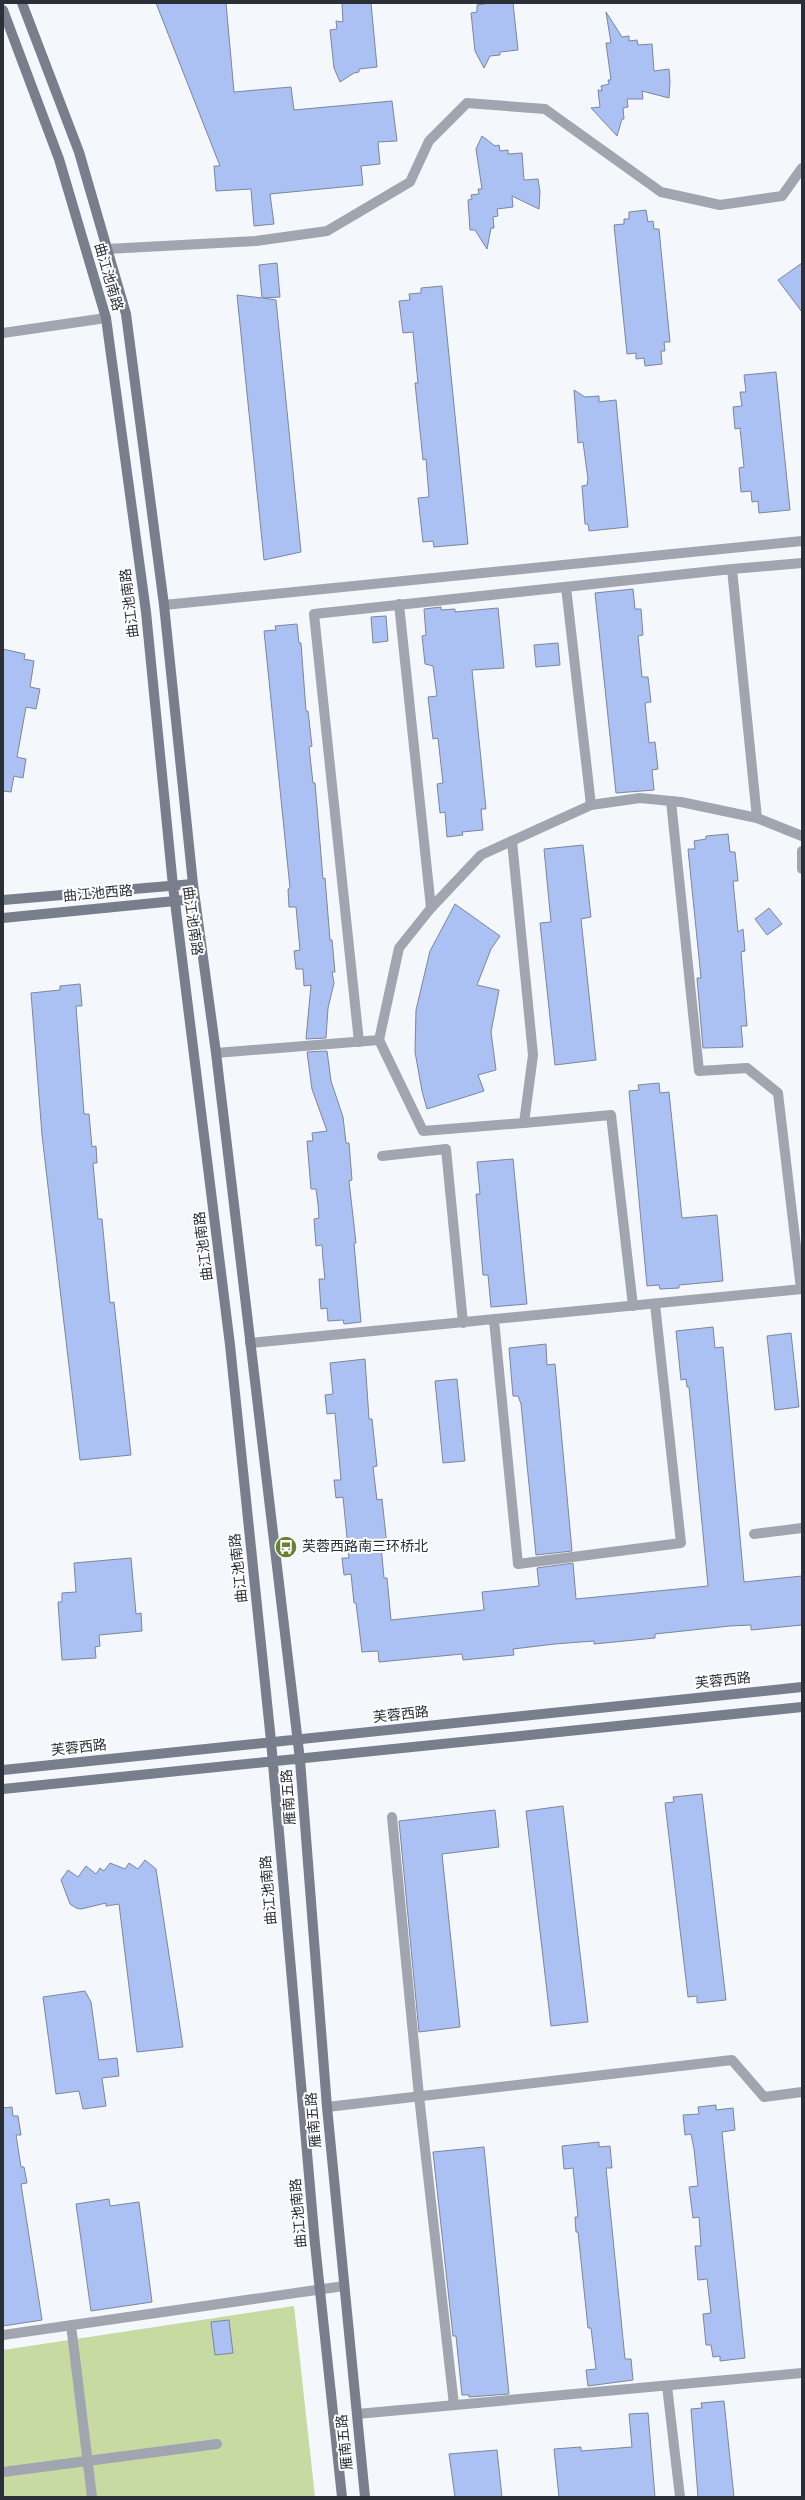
<svg xmlns="http://www.w3.org/2000/svg" width="805" height="2500" viewBox="0 0 805 2500" font-family="'Alegreya Sans','Noto Sans SC',sans-serif">
	<rect width="100%" height="100%" fill="#f4f7fb"/>
	<path fill="#c6daa1" d="M294 2306 315 2497H3V2350Z"/>
	<path fill="#abc1f3" stroke="#7c869b" d="M156 3H226L234 92 291 87 294 110 392 101 397 141 378 142 380 164 361 166 363 185 270 194 274 224 254 226 251 189 216 191 214 166H220Z
		M342 3H371L377 67 359 69V72L354 73 340 82 334 68 330 30 337 29 336 21 343 22Z
		M490 3H513L518 50 500 52V55L490 56 484 68 475 51 471 13 477 12V5Z
		M606 12 622 37 629 36V41L637 40 638 45 652 44 654 71 669 69 670 81 669 98 642 91 643 99H627L628 107 623 108 624 119H622L617 136 591 108 600 107 598 90 602 91 601 86 609 84 608 80H611L606 43H611Z
		M482 136 495 146 499 145 500 151 508 150V154L522 153 524 180 538 179 540 192 539 209 512 196 513 207 497 209 498 216 493 217 494 228H491L487 249 475 230H470L468 200 472 199 471 195 479 194 478 189H482L476 149Z
		M646 210 648 222 653 221 654 229H659L670 342H664L665 351H661L662 364 645 366 644 358 636 359V353L627 354 614 225 624 224V219H629V212Z
		M277 263 280 297 263 298 276 300 301 552 264 560 237 295 262 298 259 265Z
		M802 263V312L778 280Z
		M442 286 468 544 434 547 433 541 423 542 418 498 429 497 426 459 423 460 415 383H418L413 332 403 333 399 301 410 300 409 294 421 293V288Z
		M776 372 790 510 759 513 758 501 752 502 751 491 741 492 739 468 744 467 740 428 735 429 733 407 742 406 740 392H746L744 375Z
		M574 390 585 397 599 396V402L616 400 628 527 589 531 588 524H585L582 486 587 485 588 479 583 442 578 443Z
		M633 589 635 609H641L643 635 638 636 642 677H648L651 702 645 703 649 743 655 742 658 769 652 770 654 790 616 793 595 593Z
		M441 607V610L455 609V612L498 608 504 668 472 670 486 809H481L483 830 462 832 463 835 447 837 445 812 440 813 437 784 443 783 438 738 433 739 428 697 437 696 433 666 425 664 422 636 426 635 424 609Z
		M386 616 388 641 373 643 371 617Z
		M297 624 299 643H301L306 711H308L312 746 309 747 313 783H315L323 879 325 878 330 940H332L335 972H332L334 983 328 1008 326 1038 306 1039 311 985 304 986 303 969H296L294 951 300 950 296 907H289L288 889 290 888 264 631 276 630 275 626Z
		M558 643 560 665 536 667 534 645Z
		M3 649 25 654 24 659 34 661 30 687 40 689 36 709 26 707 17 757 26 759 23 778 14 776 11 792 3 791Z
		M728 834 730 852H735L738 881H733L738 932 743 929 745 951 741 952 747 1026H741L743 1047 703 1048 697 978H701L688 849H695L694 841 706 839V836Z
		M583 845 591 917 581 919 596 1060 555 1065 540 923 551 922 544 849Z
		M455 904 500 936 491 949 477 985 499 990 491 1032 496 1070 478 1075 484 1091 427 1109 422 1091 415 1052 416 1010 430 951Z
		M769 908 782 924 767 935 755 919Z
		M80 984 82 1006H76L84 1114H89L92 1147 96 1146 97 1163H93L98 1219H102L110 1303 114 1302 131 1455 80 1460 42 1135 31 993 60 990V986Z
		M327 1051 331 1081 343 1117 346 1143H349L352 1180 349 1181 356 1243H354L361 1322 344 1324 343 1320 328 1321 327 1308 321 1309 319 1279H325L323 1260 322 1245 316 1246 314 1219 319 1218 318 1204 316 1189H311L307 1141H313L312 1133 327 1131 312 1089 307 1052Z
		M659 1083 660 1093 669 1092 682 1218 717 1215 723 1281 679 1285V1288L660 1289 659 1285 647 1286 629 1091 639 1090 638 1085Z
		M513 1159 527 1304 491 1307 488 1275H483L476 1194H480L477 1162Z
		M713 1327 715 1348 723 1347 744 1582 802 1576V1625L751 1630V1625L730 1626 655 1634V1638L594 1644V1641L555 1644 513 1649 514 1655 463 1660 462 1654 379 1662 378 1651 362 1652 356 1603H354L351 1574 344 1575 342 1558H349L343 1497 336 1498 334 1480H341L335 1413 327 1414 325 1395 333 1394 330 1363 365 1359 369 1419H372L377 1466 373 1467 377 1500 382 1499 387 1546H381L384 1578H387L391 1620 484 1610 482 1592 539 1586 537 1568 573 1563 576 1599 708 1586 689 1387H687L686 1379 681 1380 676 1331Z
		M791 1333 799 1407 775 1410 767 1336Z
		M546 1344 547 1365 555 1364 572 1551 536 1555 521 1404 518 1396H513L509 1348Z
		M457 1379 465 1461 443 1463 435 1381Z
		M131 1558 136 1614 141 1613 142 1631 99 1635 100 1646 95 1647 96 1658 62 1660 58 1602H62V1593L76 1592 74 1563Z
		M702 1794 726 2000 697 2003V1996L688 1997 665 1803 674 1802 673 1797Z
		M563 1806 588 2022 551 2026 526 1811Z
		M495 1810 499 1847 442 1854 460 2027 419 2032 399 1821Z
		M145 1860 156 1869 183 2047 137 2052 119 1904 106 1906V1903L81 1909 76 1908 70 1904 61 1880 68 1870 78 1877 86 1866 96 1874 100 1868 104 1871 110 1863 125 1869 129 1863 138 1869Z
		M85 1991 91 2002 99 2060 117 2058 119 2076 102 2078 106 2106 83 2109 79 2091 56 2094 43 1997Z
		M716 2105V2110L733 2108 735 2130 722 2132 745 2358 720 2361V2356L713 2357 711 2345H706L703 2314 711 2313 707 2279 698 2280 695 2246H701L699 2217 693 2218 689 2187 698 2186 694 2149 691 2134 685 2135 683 2115 699 2114 698 2107Z
		M12 2107 13 2116H18L21 2135H16L21 2167H24L27 2183 21 2184 42 2320 3 2326V2108Z
		M599 2142V2147L610 2146 612 2168H606L625 2359H631L633 2380 588 2386 586 2370 596 2369 591 2328H588L578 2232H576L575 2217H578L573 2168 564 2169 562 2146Z
		M484 2147 509 2394 469 2397V2395H462L456 2336H453L433 2152Z
		M109 2199 110 2206 139 2202 152 2302 91 2311 76 2204Z
		M229 2320 233 2353 215 2355 211 2322Z
		M724 2401 734 2497H698L691 2409 702 2408 701 2403Z
		M648 2413 655 2497H559L554 2449 581 2447V2451L632 2447 629 2414Z
		M497 2450 502 2497H455L449 2454Z"/>
	<g fill="none" stroke-linecap="round" stroke-linejoin="round">
		<path stroke="#a1a5af" stroke-width="10" d="M802 851V869
			M216 1053 379 1040 399 948 431 908 481 855 591 805 640 798 681 802 757 818 802 836
			M494 1320 518 1564
			M250 1343 802 1289
			M392 1817 419 2096 454 2405
			M71 2325 92 2497
			M3 2335 344 2286
			M3 2472 217 2444"/>
		<path stroke="#a1a5af" stroke-width="10" d="M107 249 256 241 327 231 410 182 429 141 467 103 545 109 661 192 720 205 782 196 802 168
			M3 333 106 318
			M732 569 802 563
			M566 587 591 805
			M399 604 431 908
			M164 605 802 541
			M671 801 699 1071 747 1068 778 1093 801 1289
			M379 1040 423 1131 524 1123 533 1055 512 841
			M359 1042 314 614 732 569 757 818
			M524 1123 611 1115 633 1306
			M382 1156 446 1149 463 1323
			M754 1534 802 1528
			M518 1564 681 1543 655 1304
			M327 2107 732 2060 764 2097 802 2092
			M667 2386 680 2497
			M357 2414 802 2373"/>
		<path stroke="#787e8c" stroke-width="10" d="M22 3 79 152 126 314 164 605 193 884 216 1053 300 1760 327 2107 365 2497
			M3 10 59 159 106 318 146 612 173 886 230 1345 271 1741 315 2244 342 2497
			M3 900 193 884
			M3 918 195 899
			M3 1770 802 1687
			M3 1789 802 1707"/>
	</g>
	<defs>
		<g id="bus-disc" transform="scale(1.15)"><circle r="9.5" fill="#6a8134" stroke="#fff"/><path d="M-5-6H5V4H4V6H2V4H-2V6H-4V4H-5ZM-3.5-4V0h7V-4ZM-3.5 1.2v1.5H-2V1.2ZM2 1.2v1.5H3.5V1.2Z" fill="#fff"/></g>
	</defs>
	<g fill-rule="evenodd">
		<use href="#bus-disc" x="286" y="1547"/>
	</g>
	<g text-anchor="middle" dominant-baseline="central" stroke-width="4" stroke-linejoin="round" paint-order="stroke">
		<g font-size="14" fill="#2b2f38" stroke="#fff">
			<text transform="translate(108 277) rotate(74)">曲江池南路</text>
			<text transform="translate(130 603) rotate(-97)">曲江池南路</text>
			<text transform="translate(98 894) rotate(-5)">曲江池西路</text>
			<text transform="translate(192 921) rotate(82)">曲江池南路</text>
			<text transform="translate(204 1246) rotate(-97)">曲江池南路</text>
			<text transform="translate(239 1568) rotate(-96)">曲江池南路</text>
			<text transform="translate(723 1681) rotate(-6)">芙蓉西路</text>
			<text transform="translate(401 1715) rotate(-6)">芙蓉西路</text>
			<text transform="translate(79 1748) rotate(-6)">芙蓉西路</text>
			<text transform="translate(289 1797) rotate(-94)">雁南五路</text>
			<text transform="translate(269 1890) rotate(-95)">曲江池南路</text>
			<text transform="translate(314 2120) rotate(-95)">雁南五路</text>
			<text transform="translate(299 2213) rotate(-95)">曲江池南路</text>
			<text transform="translate(345 2442) rotate(-96)">雁南五路</text>
		</g>
		<g font-size="14" fill="#2b2f38" stroke="#fff" text-anchor="start">
			<text x="302" y="1547">芙蓉西路南三环桥北</text>
		</g>
	</g>
	<rect width="805" height="2500" fill="none" stroke="#2b2f38" stroke-width="8"/>
</svg>
